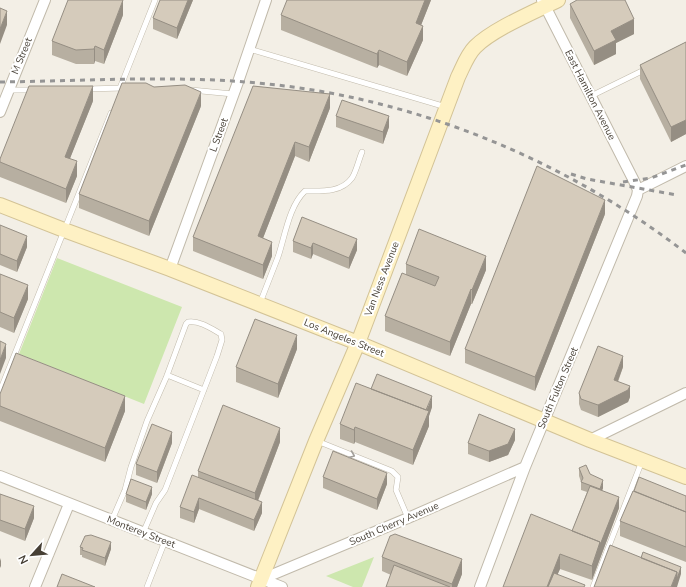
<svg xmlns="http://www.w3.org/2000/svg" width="686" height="587" viewBox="0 0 686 587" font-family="'Nunito Sans',sans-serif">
	<rect width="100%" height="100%" fill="#f3efe6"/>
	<path fill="#cde7ae" d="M57 258 182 307 144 404 19 354Z
		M374 557 362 587H353L326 576Z"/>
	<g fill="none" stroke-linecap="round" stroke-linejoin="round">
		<g stroke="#c1baab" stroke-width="6">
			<path id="lane" d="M249 49 446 107
				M120 88 155 0
				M87 89 123 88
				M8 90H33
				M191 90 233 94
				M591 96 646 69
				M260 303C266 288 272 272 278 257 285 236 289 206 305 191 321 191 341 193 352 178 356 172 359 159 362 152
				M167 375 204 390
				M0 391 111 113
				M317 441 392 471 398 477 396 490 408 518
				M112 520 125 490 131 467 147 421 166 378 186 324 188 322C199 320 212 329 221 334L222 340 217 356 165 490 156 503 143 533
				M147 587 165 541
				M593 587 642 461"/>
		</g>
		<g stroke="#c1baab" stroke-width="12">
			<path id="street" d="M0 112 45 0
				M638 190 686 166
				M170 269 238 82 266 0
				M590 440 686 393
				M0 476 282 587
				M262 579 408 518 525 467
				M35 587 69 504
				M480 587 525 467 637 196 638 190 634 181 542 0"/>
		</g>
		<g stroke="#d3c396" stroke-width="16">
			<path id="secondary" d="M0 205 64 230 170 269 358 343 590 440 686 477
				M258 587 316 441 358 343 458 77C463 67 467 55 475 47 493 29 534 12 558 0"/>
		</g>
		<use href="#lane" stroke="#fff" stroke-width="5"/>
		<use href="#street" stroke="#fff" stroke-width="10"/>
		<use href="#secondary" stroke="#fef1c4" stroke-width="14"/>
		<path stroke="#959595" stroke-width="3" stroke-dasharray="5 5" stroke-linecap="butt" d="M0 82C86 81 172 75 258 83 413 97 564 159 686 253
			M571 174 587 179 677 195
			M623 182 651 178 686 165"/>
	</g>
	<path fill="#b7afa1" d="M193 0 177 39 153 29V18Z
		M431 0 421 25 423 40 407 76 379 65 377 68 281 30V15Z
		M570 4 634 34 616 43V54L594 65 570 18Z
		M123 15 104 64 95 61 94 64H76L52 55V41Z
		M686 42V134L671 142 640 79V65Z
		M93 101 70 158 77 176 66 203 0 177V159Z
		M201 106 149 236 79 208V194Z
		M330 108 309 162 295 156 263 238 272 256 263 279 193 251V237Z
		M336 116 389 127 383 144 336 127Z
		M605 214 535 391 465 363V349Z
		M302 217 357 250 349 269 313 254 311 259 293 252V241Z
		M0 225 27 247 17 272 0 265Z
		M406 264 486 270 472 304H471L450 356 385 331V316L406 275Z
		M0 274 28 299 14 333 0 327Z
		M297 349 278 398 236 382V367Z
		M623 367 618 382 630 397 628 402 598 417 581 410 579 404V393Z
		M371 389 432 407 429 416V426L413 465 355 442 354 444 340 439V424Z
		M0 394 125 411 105 462 0 421Z
		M515 440 508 455 489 462 468 454V443Z
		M280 442 258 501 262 513 254 531 199 509 194 523 180 518V507L198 477V471Z
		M172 443 157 483 136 475V464Z
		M579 468 590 474 603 488 602 490 619 508 592 580 560 569 557 575 585 587H503L572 531 587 492 581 490V482L579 476Z
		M323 477 387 484 377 510 323 488Z
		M0 494 34 518 25 541 0 531Z
		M126 494H152L146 510 126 502Z
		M686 496V562L620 536V521Z
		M80 547 111 549 105 566 82 557V555H80Z
		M382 557 462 574 457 587H386L391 575 382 571Z"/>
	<path fill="#958e83" d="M123 0V15L104 64V50Z
		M188 0H193L177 39V28Z
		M425 0H431L416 38V23Z
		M7 11V25L0 44V29Z
		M634 19V34L616 43V54L594 65V51L611 31Z
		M423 26V40L407 76V62Z
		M95 46V61L94 64V49Z
		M379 50V65L377 68V54Z
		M93 86V101L65 171V157Z
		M201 92V106L149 236V221Z
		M330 94V108L309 162V147Z
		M389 116V127L383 144V132Z
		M686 120V134L671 142V127Z
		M295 142V156L258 251V236Z
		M77 161V176L66 203V189Z
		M605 200V214L535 391V377Z
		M27 236V247L17 272V261Z
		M357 239V250L349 269V258Z
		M272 242V256L263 279V265Z
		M313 243V254L311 259V248Z
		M486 256V270L472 304V290Z
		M28 285V299L14 333V318Z
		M471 289V304L450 356V342Z
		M297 335V349L278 398V384Z
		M6 344V358L0 374V360Z
		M623 356V367L614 391V380Z
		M630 386V397L628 402 598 417V405Z
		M125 396V411L105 462V448Z
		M432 396V407L429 416V426L413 465V450L426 412Z
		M355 427V442L354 444V430Z
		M280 428V442L255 508V493Z
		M515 429V440L508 455 489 462V451Z
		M172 432V443L157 483V472Z
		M387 473V484L377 510V499Z
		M603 480V488L600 497V489Z
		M152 487V494L146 510V502Z
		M619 497V508L592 580V566L600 542Z
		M199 498V509L194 523V512Z
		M262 502V513L254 531V520Z
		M34 506V518L25 541V529Z
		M111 542V549L105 566V558Z
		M560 554V569L552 587H547Z
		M1 558V566L0 568V561Z
		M462 559V574L457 587H452V584Z
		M681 567V574L677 587H671L677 572Z"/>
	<path fill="#d5cbbb" stroke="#958e83" d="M68 0H123L104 50 95 46 94 49 76 50 52 41Z
		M160 0H188L177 28 153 18Z
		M287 0H425L416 23 423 26 407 62 379 50 377 54 281 15Z
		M577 0H625L634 19 611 31 616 40 594 51 570 4Z
		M0 8 7 11 0 29Z
		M686 42V120L671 127 640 65Z
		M122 83H146L154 87 185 85 201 92 149 221 79 194Z
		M29 86H93L65 157 77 161 66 189 0 162V159Z
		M253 86 330 94 309 147 295 142 258 236 272 242 263 265 193 237Z
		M342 100 389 116 383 132 336 116Z
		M537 166 605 200 535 377 465 349Z
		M302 217 357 239 349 258 313 243 311 248 293 241Z
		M0 225 27 236 17 261 0 254Z
		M419 229 486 256 472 290 471 289 450 342 385 316 402 273 435 286 439 277 406 264Z
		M0 274 28 285 14 318 0 312Z
		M255 319 297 335 278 384 236 367Z
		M0 341 6 344 0 360Z
		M598 346 623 356 614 380 630 386 628 390 598 405 581 399 579 393Z
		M16 353 125 396 105 448 0 406V394Z
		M377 374 432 396 426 410 371 389Z
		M356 383 429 411 413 450 355 427 354 430 340 424Z
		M223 405 280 428 255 493 198 471Z
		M479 414 515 429 508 444 489 451 468 443Z
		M152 424 172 432 157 472 136 464Z
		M333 451 387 473 377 499 323 477Z
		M586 465 590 474 603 480 600 489 581 482 583 478 579 468Z
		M192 475 262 502 254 520 199 498 194 512 180 507Z
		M639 477 686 496V512L634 491Z
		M131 479 152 487 146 502 126 494Z
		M590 486 619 497 600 545V542L572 531Z
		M633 491 686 512V547L620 521Z
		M0 494 34 506 25 529 0 520Z
		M531 514 600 542 592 566 560 554 547 587H503Z
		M395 534 462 559 452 584 382 557 390 536Z
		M91 535 111 542 105 558 82 550 83 548 80 547 85 536Z
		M610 545 677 572 671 587H594Z
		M643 552 681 567 677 579V572L641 558Z
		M394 565 450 587H386Z
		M554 573 585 585 584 587H548Z
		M62 574 95 587H57Z"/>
	<defs><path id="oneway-chevron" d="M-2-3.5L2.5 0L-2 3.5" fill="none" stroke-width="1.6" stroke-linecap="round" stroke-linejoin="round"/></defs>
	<use stroke="#a29f9a" href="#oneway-chevron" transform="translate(352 455) rotate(22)"/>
	<g text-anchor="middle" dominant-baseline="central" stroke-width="4" stroke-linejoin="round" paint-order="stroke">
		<g font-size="10" fill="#463f35" stroke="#fff">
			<text transform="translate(22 56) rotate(-68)">M Street</text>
			<text transform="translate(590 95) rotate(63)">East Hamilton Avenue</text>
			<text transform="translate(219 135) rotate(-70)">L Street</text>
			<text transform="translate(382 279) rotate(-69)">Van Ness Avenue</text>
			<text transform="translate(344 338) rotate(22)">Los Angeles Street</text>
			<text transform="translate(558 388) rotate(-67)">South Fulton Street</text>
			<text transform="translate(394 524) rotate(-23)">South Cherry Avenue</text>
			<text transform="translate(141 532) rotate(21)">Monterey Street</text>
		</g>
	</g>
	<g transform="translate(32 555) rotate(243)" stroke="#ffffff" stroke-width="3" paint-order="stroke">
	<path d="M0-3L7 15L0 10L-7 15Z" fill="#463f35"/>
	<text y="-6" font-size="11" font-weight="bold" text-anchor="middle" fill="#463f35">N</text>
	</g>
</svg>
